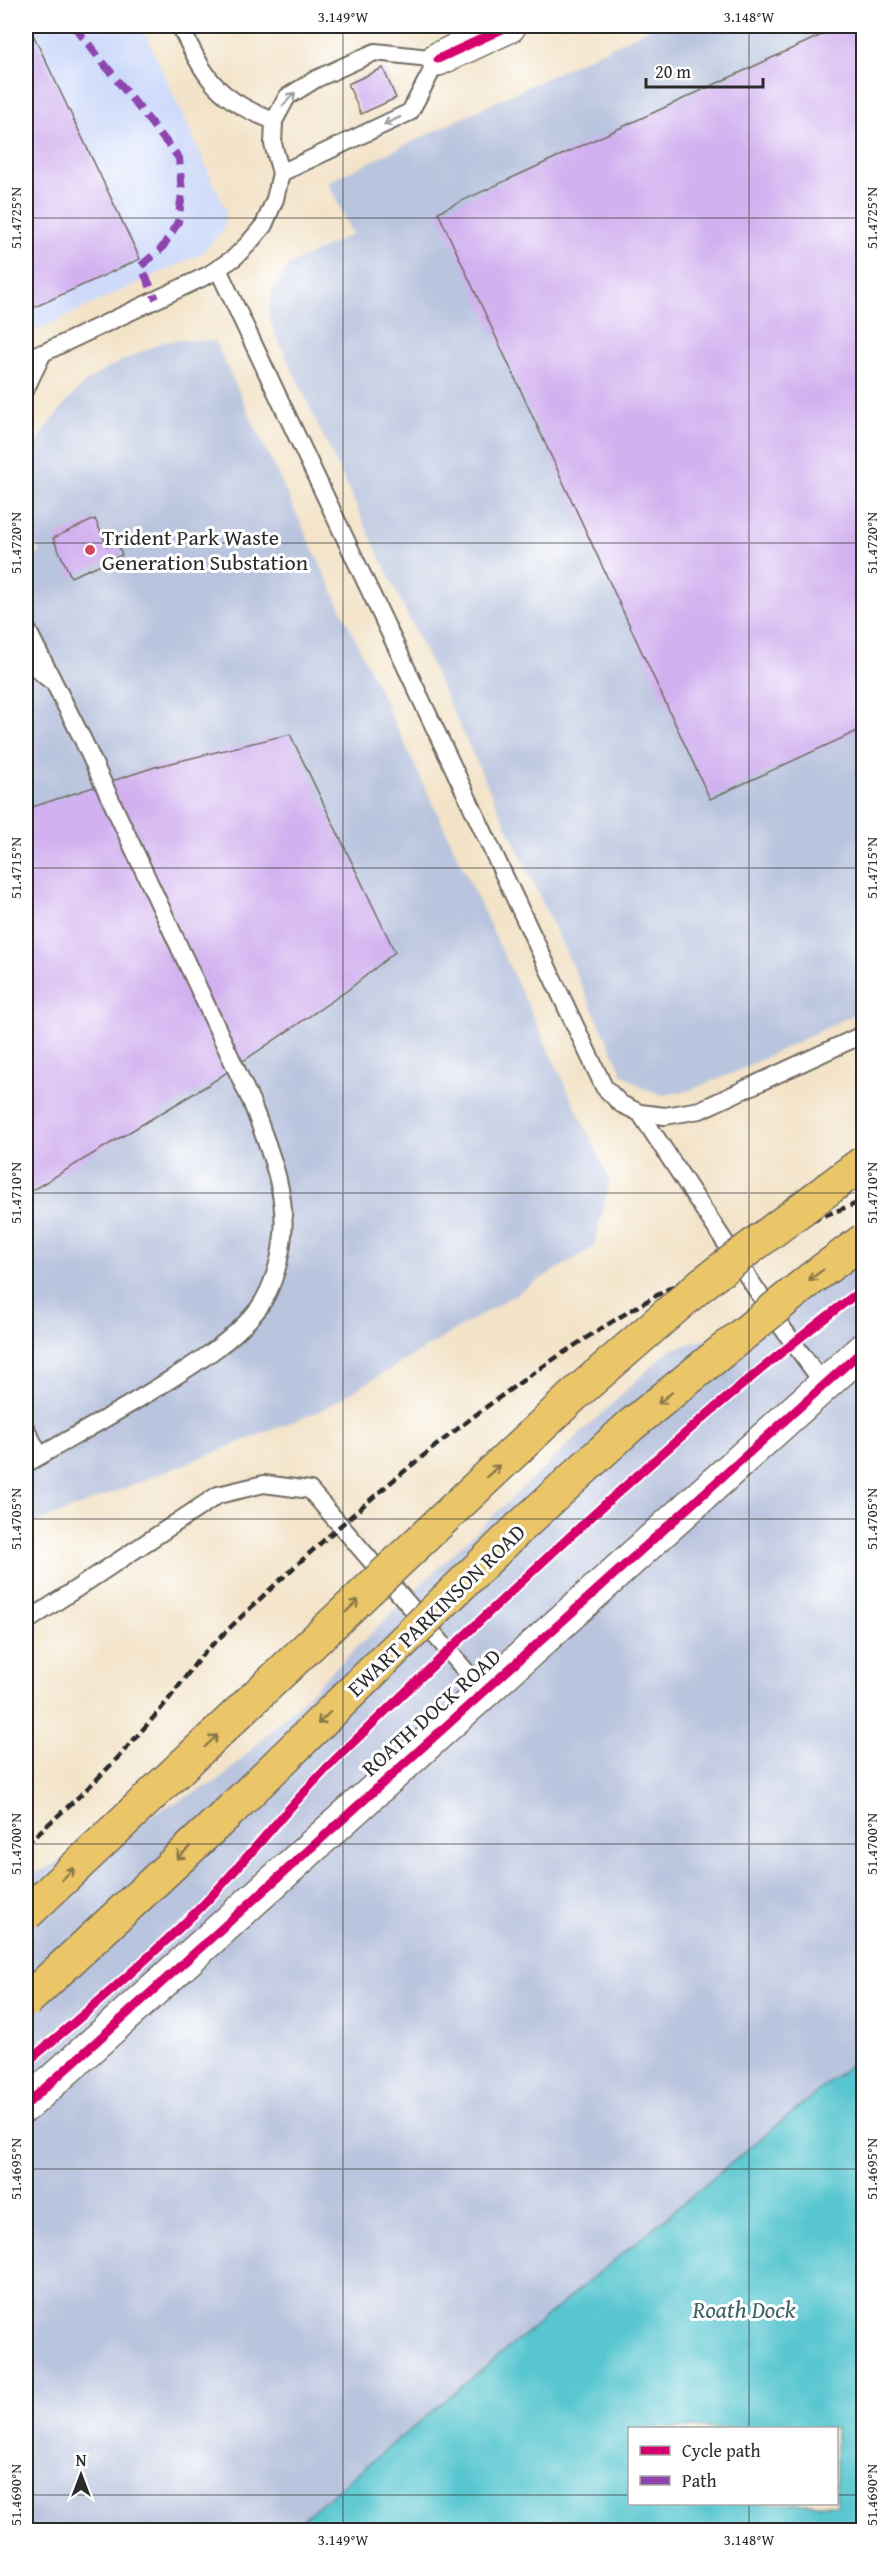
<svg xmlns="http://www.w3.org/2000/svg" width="889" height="2556" viewBox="0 0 889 2556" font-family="'Gentium Book Plus',serif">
	<rect width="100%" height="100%" fill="#fff"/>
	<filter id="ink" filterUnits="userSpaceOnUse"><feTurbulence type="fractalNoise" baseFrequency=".0167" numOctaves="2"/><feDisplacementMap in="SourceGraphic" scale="12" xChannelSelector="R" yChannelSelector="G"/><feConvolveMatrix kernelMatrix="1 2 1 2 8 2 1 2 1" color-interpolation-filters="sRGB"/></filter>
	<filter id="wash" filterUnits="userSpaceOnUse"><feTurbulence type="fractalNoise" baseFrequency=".008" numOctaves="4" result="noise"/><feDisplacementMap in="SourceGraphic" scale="24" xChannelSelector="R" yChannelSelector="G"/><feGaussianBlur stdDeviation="1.35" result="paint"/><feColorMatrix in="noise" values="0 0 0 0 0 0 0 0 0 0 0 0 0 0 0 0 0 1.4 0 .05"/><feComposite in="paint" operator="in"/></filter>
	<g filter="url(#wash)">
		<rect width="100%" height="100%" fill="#f3e3c8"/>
		<path fill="#cedafa" d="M26 26H142L226 210 223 229 203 253 26 335Z"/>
		<path fill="#b9c4de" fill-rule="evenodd" d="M655 26H863V1010L731 1074 687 1091 663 1095 641 1087 623 1074 274 331 268 313 272 293 280 277 291 264 352 234 328 182Z
			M177 340 215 341 610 1180 594 1247 322 1410 26 1527V560L40 553 27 525 26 482 29 463 41 436 61 408 85 383 106 369 160 343Z
			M863 1252V2530H26V1878L220 1780 466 1541 669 1350 775 1318ZM630 2428H836V2504H630Z"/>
		<path fill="#59c6d0" stroke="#42787e" stroke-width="1.5" fill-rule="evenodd" d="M863 2054V2530H289ZM630 2428H836V2504H630Z"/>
		<g id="blocks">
			<path fill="#d1b1ef" d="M26 26H29L140 259 26 311Z
				M841 26H864V728L710 799 438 212Z
				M383 68 396 98 361 114 348 84Z
				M95 519 107 546 117 542 122 555 71 577 53 538Z
				M290 734 395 952 348 990 208 1085 26 1194V809L155 767Z"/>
		</g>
	</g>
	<g filter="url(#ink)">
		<use href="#blocks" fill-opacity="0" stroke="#716b62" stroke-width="1.5"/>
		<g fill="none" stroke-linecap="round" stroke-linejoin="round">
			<g stroke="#716b62" stroke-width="20">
				<path id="service" d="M180 26C206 79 216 99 274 121
					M218 269 604 1087 621 1104 640 1113 665 1116 700 1110 864 1034
					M26 356 43 353 208 275 234 258 248 244 264 225 275 199 281 173 273 144 274 121 287 97 316 79 375 52 438 59 410 112 281 173
					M26 388 43 353
					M26 627 82 738 251 1101C267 1144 290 1195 282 1243 279 1266 270 1296 254 1314 231 1341 201 1360 171 1379 124 1409 74 1436 26 1464
					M26 660 50 680
					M640 1113 775 1318 823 1383
					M26 1429 40 1456
					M26 1622 218 1495 264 1484 310 1490 483 1691"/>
			</g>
			<g stroke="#716b62" stroke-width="36">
				<path id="minor" d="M438 59 509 26
					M26 2105 864 1349"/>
			</g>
			<use href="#service" stroke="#fff" stroke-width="16"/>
			<use href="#minor" stroke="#fff" stroke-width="33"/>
			<path stroke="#2b2b2b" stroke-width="4.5" stroke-dasharray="9 4.5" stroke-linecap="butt" d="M26 1844C62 1812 98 1781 130 1744 144 1728 159 1712 172 1695 184 1680 195 1662 208 1649 398 1463 610 1289 864 1201"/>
			<g stroke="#716b62" stroke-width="36" stroke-linecap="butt">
				<path id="primary-bridge" d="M26 1914 572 1397 702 1284 864 1162
					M26 2001 232 1809 516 1531 630 1426 811 1279 864 1240"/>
			</g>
			<use href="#primary-bridge" stroke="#eac669" stroke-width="33"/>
			<path stroke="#8e44ad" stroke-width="8" stroke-dasharray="15 8" stroke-linecap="butt" d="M74 26 179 158 182 194 178 222 162 248 141 266 156 299"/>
			<g stroke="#fff" stroke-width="13">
				<path id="cycleway" d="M438 59 509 26
					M26 2063C84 2015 143 1964 197 1911 247 1861 290 1803 341 1754 509 1592 677 1429 864 1288
					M26 2105 864 1349"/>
			</g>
			<use href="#cycleway" stroke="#d6006c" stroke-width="9"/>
		</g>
		<defs><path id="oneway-shaft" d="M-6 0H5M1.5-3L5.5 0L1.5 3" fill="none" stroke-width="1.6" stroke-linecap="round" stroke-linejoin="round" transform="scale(1.5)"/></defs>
		<g stroke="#a0a0a0">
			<use href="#oneway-shaft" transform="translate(289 99) rotate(-47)"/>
			<use href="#oneway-shaft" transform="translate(392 121) rotate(155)"/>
		</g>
		<g stroke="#8a784a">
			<use href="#oneway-shaft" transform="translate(816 1275) rotate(143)"/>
			<use href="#oneway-shaft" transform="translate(665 1398) rotate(141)"/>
			<use href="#oneway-shaft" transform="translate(493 1471) rotate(-43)"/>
			<use href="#oneway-shaft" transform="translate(352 1606) rotate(-44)"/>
			<use href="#oneway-shaft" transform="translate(324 1718) rotate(136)"/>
			<use href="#oneway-shaft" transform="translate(211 1741) rotate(-44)"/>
			<use href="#oneway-shaft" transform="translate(183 1853) rotate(137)"/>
			<use href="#oneway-shaft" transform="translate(68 1874) rotate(-43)"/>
		</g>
	</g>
	<path fill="none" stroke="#2b2b2b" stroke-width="1.5" stroke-opacity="0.45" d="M343 26V2530M749 26V2428M26 218H864M26 543H864M26 868H864M26 1193H864M26 1519H864M26 1844H864M26 2169H864M26 2495H630M836 2495H864M749 2504V2530"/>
	<circle fill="#d1495b" stroke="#fff" stroke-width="2" cx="90" cy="550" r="6"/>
	<g text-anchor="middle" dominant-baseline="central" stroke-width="6" stroke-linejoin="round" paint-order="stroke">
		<g font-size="22" fill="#2b2b2b" stroke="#fff" text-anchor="start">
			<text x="102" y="537">Trident Park Waste<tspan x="102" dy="25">Generation Substation</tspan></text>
		</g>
		<g font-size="22" fill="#2b2b2b" stroke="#fff">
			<text transform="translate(436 1610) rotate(-44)">EWART PARKINSON ROAD</text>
			<text transform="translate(431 1712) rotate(-42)">ROATH DOCK ROAD</text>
		</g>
		<g font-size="24" font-style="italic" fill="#3b6165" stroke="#fff">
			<text x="744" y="2309">Roath Dock</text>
		</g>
	</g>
	<rect width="889" height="2556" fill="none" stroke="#fff" stroke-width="66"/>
	<rect x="628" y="2427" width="210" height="78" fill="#ffffff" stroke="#aaaaaa" stroke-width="1.5"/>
	<rect x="640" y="2446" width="30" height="9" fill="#d6006c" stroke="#aaaaaa" stroke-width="1.5"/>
	<text x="682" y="2457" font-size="18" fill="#2b2b2b">Cycle path</text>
	<rect x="640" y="2476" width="30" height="9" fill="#8e44ad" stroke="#aaaaaa" stroke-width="1.5"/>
	<text x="682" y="2487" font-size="18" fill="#2b2b2b">Path</text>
	<g transform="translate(81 2475)" stroke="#ffffff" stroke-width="4.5" paint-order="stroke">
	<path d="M0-4.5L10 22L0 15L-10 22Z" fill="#2b2b2b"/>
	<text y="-9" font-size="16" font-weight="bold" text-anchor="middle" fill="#2b2b2b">N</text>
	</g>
	<path d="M646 78v9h117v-9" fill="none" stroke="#2b2b2b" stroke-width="3"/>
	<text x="655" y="78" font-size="18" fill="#2b2b2b" stroke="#ffffff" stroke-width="4.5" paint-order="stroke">20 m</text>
	<rect x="33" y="33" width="823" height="2490" fill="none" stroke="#2b2b2b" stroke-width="2"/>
	<g font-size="15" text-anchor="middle" fill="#2b2b2b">
		<text x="343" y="22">3.149°W</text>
		<text x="749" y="22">3.148°W</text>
		<text transform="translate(16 218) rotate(-90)" y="5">51.4725°N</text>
		<text transform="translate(872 218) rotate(-90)" y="5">51.4725°N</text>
		<text transform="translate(16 543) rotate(-90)" y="5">51.4720°N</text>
		<text transform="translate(872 543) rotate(-90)" y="5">51.4720°N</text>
		<text transform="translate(16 868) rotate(-90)" y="5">51.4715°N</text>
		<text transform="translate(872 868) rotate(-90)" y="5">51.4715°N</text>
		<text transform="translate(16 1193) rotate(-90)" y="5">51.4710°N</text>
		<text transform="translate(872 1193) rotate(-90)" y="5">51.4710°N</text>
		<text transform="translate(16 1519) rotate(-90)" y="5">51.4705°N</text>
		<text transform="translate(872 1519) rotate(-90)" y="5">51.4705°N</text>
		<text transform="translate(16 1844) rotate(-90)" y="5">51.4700°N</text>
		<text transform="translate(872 1844) rotate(-90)" y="5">51.4700°N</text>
		<text transform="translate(16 2169) rotate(-90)" y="5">51.4695°N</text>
		<text transform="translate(872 2169) rotate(-90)" y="5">51.4695°N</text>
		<text transform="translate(16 2495) rotate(-90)" y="5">51.4690°N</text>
		<text transform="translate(872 2495) rotate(-90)" y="5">51.4690°N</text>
		<text x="343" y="2545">3.149°W</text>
		<text x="749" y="2545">3.148°W</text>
	</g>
</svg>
